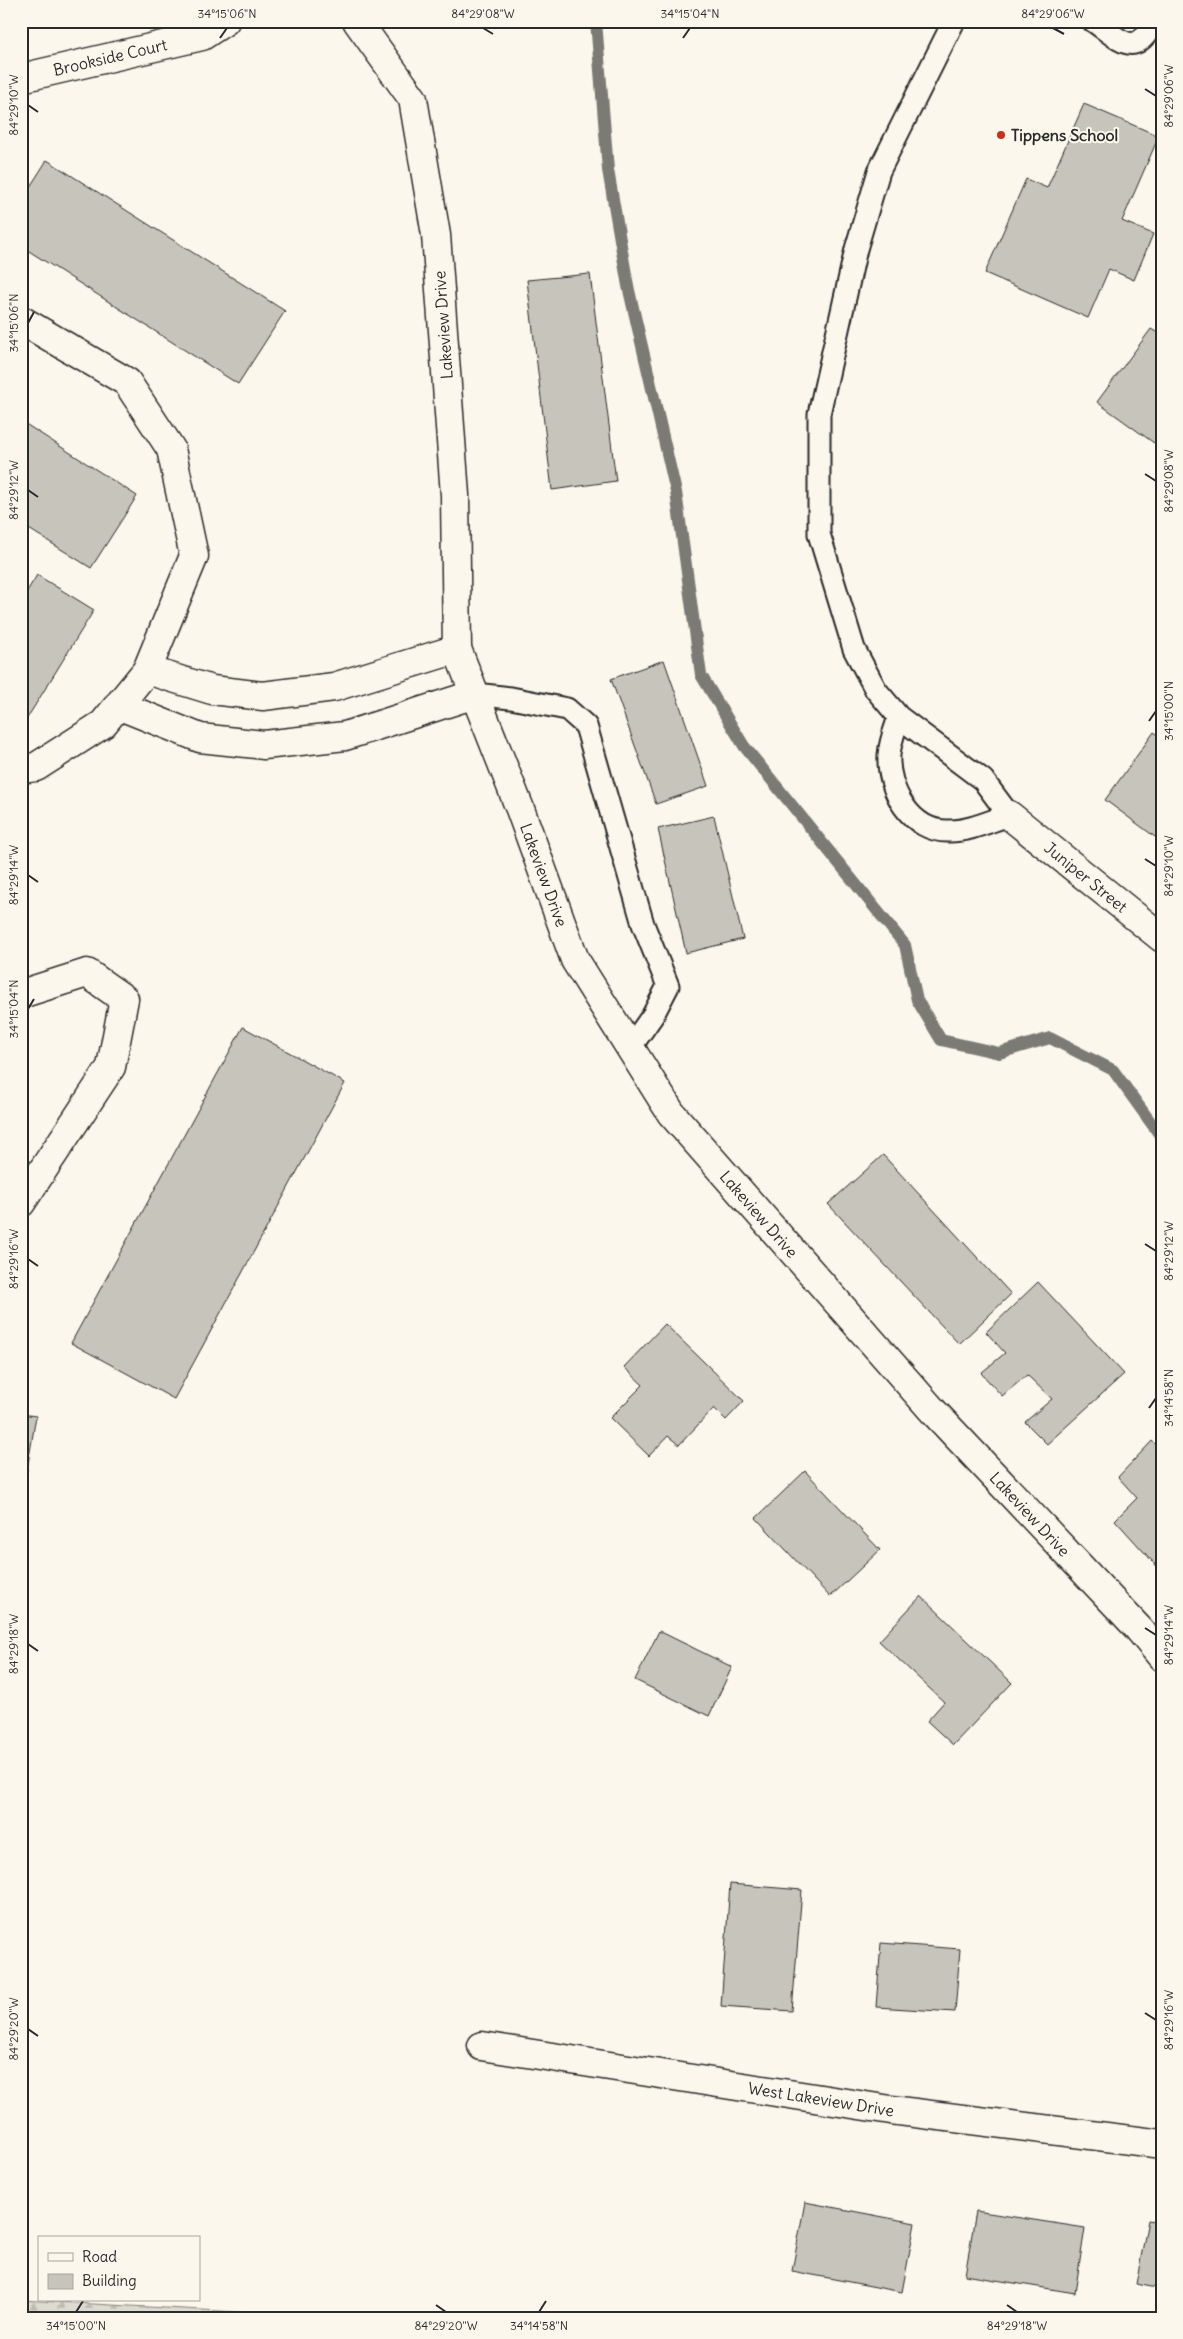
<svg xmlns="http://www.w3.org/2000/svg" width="1183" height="2339" viewBox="0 0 1183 2339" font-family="Delius,sans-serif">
	<defs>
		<pattern id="forest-firs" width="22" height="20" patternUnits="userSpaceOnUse" patternTransform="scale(1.25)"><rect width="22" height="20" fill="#dddad0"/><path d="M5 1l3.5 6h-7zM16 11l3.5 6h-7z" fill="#bebbb3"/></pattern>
	</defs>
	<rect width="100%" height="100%" fill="#fbf7ec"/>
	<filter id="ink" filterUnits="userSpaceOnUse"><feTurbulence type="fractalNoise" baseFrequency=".02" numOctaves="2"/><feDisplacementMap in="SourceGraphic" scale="10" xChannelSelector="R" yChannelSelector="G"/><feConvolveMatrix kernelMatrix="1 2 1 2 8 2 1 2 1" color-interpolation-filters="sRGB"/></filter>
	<g filter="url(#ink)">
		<path fill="url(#forest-firs)" stroke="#84827e" d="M21 2300 347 2318H21Z"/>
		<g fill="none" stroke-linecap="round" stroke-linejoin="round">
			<path stroke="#7b7a75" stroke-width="12" d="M596 21 608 170 628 286 676 492 701 675 744 746 905 945 917 1000 941 1040 999 1053 1050 1038 1113 1070 1162 1138"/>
		</g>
		<path fill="#c7c4bc" stroke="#2b2b2b" d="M1084 104 1159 136 1122 221 1153 234 1134 280 1109 269 1088 318 985 273 1026 179 1047 188Z
			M47 160 285 311 238 384 21 246V201Z
			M590 274 616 481 552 490 527 280Z
			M1162 328V433L1154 443 1097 402 1151 329 1158 333Z
			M21 421 137 496 91 568 21 524Z
			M37 575 94 610 21 728V601Z
			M664 660 708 786 656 804 611 679Z
			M1154 732 1162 738V842L1105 800Z
			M714 816 743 939 686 953 658 829Z
			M243 1027 345 1083 174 1399 71 1343Z
			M883 1155 1011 1294 959 1344 828 1204Z
			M1038 1282 1124 1374 1047 1444 1025 1422 1052 1399 1027 1375 1002 1396 981 1373 1005 1353 986 1332Z
			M665 1324 744 1401 726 1420 714 1408 679 1445 668 1436 649 1456 610 1418 643 1385 624 1367Z
			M21 1414 36 1416 21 1506Z
			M1152 1441 1162 1450V1572L1115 1520 1137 1498 1118 1477Z
			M805 1471 880 1550 830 1597 756 1518Z
			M921 1596 1012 1683 953 1745 927 1721 944 1702 879 1641Z
			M659 1631 732 1667 709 1716 635 1680Z
			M730 1884 802 1890 792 2011 721 2006Z
			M881 1943 960 1949 955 2012 876 2007Z
			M805 2202 915 2223 902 2292 792 2271Z
			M976 2211 1085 2228 1075 2293 965 2275Z
			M1148 2220 1162 2222V2289L1136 2284Z"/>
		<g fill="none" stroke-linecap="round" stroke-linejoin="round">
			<g stroke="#2b2b2b" stroke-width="25">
				<path id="service" d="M1093 21C1120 39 1135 61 1154 21
					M475 694 511 698 567 709 586 726 643 924 668 986 653 1015 630 1048
					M899 717C895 729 890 742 889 755 887 789 911 833 950 831 970 831 990 821 1009 815L983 780 899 717 876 690 854 649 819 534V414L856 249 879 171 954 21"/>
			</g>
			<g stroke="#2b2b2b" stroke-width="31">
				<path id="minor" d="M357 21 413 99 436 235 455 495 457 649 520 809 575 960 671 1113 933 1411 1138 1628 1162 1657
					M21 78 202 36 225 21
					M21 320 127 382 171 449 194 556 147 670 103 724 36 767 21 769
					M147 670 212 690 263 696 334 687 457 649
					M118 705 200 738 264 745 345 736 475 694
					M1009 815 1162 938
					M21 994 87 973 124 999 111 1067 21 1203
					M482 2046 891 2110 1162 2144"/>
			</g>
			<use href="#service" stroke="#fbf7ec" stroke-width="21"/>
			<use href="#minor" stroke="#fbf7ec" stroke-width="28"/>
		</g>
	</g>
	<path fill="none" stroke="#2b2b2b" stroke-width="2" d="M483 28 493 34M1053 28 1064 34M220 38 227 28M683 38 690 28M1145 89 1156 96M28 105 38 112M28 323 34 312M1145 474 1156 481M28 490 38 497M1149 721 1156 711M1145 859 1156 866M28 875 38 882M28 1009 34 999M1145 1244 1156 1251M28 1259 38 1266M1149 1408 1156 1398M1145 1628 1156 1635M28 1644 38 1651M1145 2013 1156 2020M28 2029 38 2036M436 2305 446 2312M1007 2305 1017 2312M76 2312 83 2301M539 2312 546 2301"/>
	<circle fill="#c8321e" stroke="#fbf7ec" stroke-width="2" cx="1001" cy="135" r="5"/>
	<g text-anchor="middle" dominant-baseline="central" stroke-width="4" stroke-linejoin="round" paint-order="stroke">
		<g font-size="16" fill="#2b2b2b" stroke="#fbf7ec">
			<text transform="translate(110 57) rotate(-13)">Brookside Court</text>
			<text transform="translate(443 325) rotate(-94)">Lakeview Drive</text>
			<text transform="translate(544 875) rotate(70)">Lakeview Drive</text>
			<text transform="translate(1086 877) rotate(39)">Juniper Street</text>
			<text transform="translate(759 1214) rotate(49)">Lakeview Drive</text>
			<text transform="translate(1030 1514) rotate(47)">Lakeview Drive</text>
			<text transform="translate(821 2099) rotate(9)">West Lakeview Drive</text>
		</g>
		<g font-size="16" font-weight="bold" fill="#2b2b2b" stroke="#fbf7ec" text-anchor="start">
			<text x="1011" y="135">Tippens School</text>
		</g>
	</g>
	<rect width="1183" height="2339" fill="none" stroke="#fbf7ec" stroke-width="55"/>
	<rect x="38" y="2236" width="162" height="65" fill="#fbf7ec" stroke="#a8a59f"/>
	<rect x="48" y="2253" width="25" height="8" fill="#fbf7ec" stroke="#a8a59f"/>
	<text x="82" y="2262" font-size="15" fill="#2b2b2b">Road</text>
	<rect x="48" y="2274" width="25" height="15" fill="#c7c4bc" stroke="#a8a59f"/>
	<text x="82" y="2286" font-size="15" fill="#2b2b2b">Building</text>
	<rect x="28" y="28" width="1128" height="2284" fill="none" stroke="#2b2b2b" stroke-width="2"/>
	<g font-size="12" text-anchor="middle" fill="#2b2b2b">
		<text x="227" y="18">34°15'06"N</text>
		<text x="483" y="18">84°29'08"W</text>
		<text x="690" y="18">34°15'04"N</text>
		<text x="1053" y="18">84°29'06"W</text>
		<text transform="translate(1169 96) rotate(-90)" y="4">84°29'06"W</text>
		<text transform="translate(14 105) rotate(-90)" y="4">84°29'10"W</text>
		<text transform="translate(14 323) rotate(-90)" y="4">34°15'06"N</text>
		<text transform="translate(1169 481) rotate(-90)" y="4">84°29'08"W</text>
		<text transform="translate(14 490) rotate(-90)" y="4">84°29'12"W</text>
		<text transform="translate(1169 711) rotate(-90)" y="4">34°15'00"N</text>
		<text transform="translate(1169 866) rotate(-90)" y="4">84°29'10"W</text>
		<text transform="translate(14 875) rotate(-90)" y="4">84°29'14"W</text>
		<text transform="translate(14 1009) rotate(-90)" y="4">34°15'04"N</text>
		<text transform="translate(1169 1251) rotate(-90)" y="4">84°29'12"W</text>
		<text transform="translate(14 1259) rotate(-90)" y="4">84°29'16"W</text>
		<text transform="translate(1169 1398) rotate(-90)" y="4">34°14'58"N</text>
		<text transform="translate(1169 1635) rotate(-90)" y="4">84°29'14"W</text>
		<text transform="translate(14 1644) rotate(-90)" y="4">84°29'18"W</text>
		<text transform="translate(1169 2020) rotate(-90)" y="4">84°29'16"W</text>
		<text transform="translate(14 2029) rotate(-90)" y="4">84°29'20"W</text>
		<text x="76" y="2330">34°15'00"N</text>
		<text x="446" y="2330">84°29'20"W</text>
		<text x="539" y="2330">34°14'58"N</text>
		<text x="1017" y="2330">84°29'18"W</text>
	</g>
</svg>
